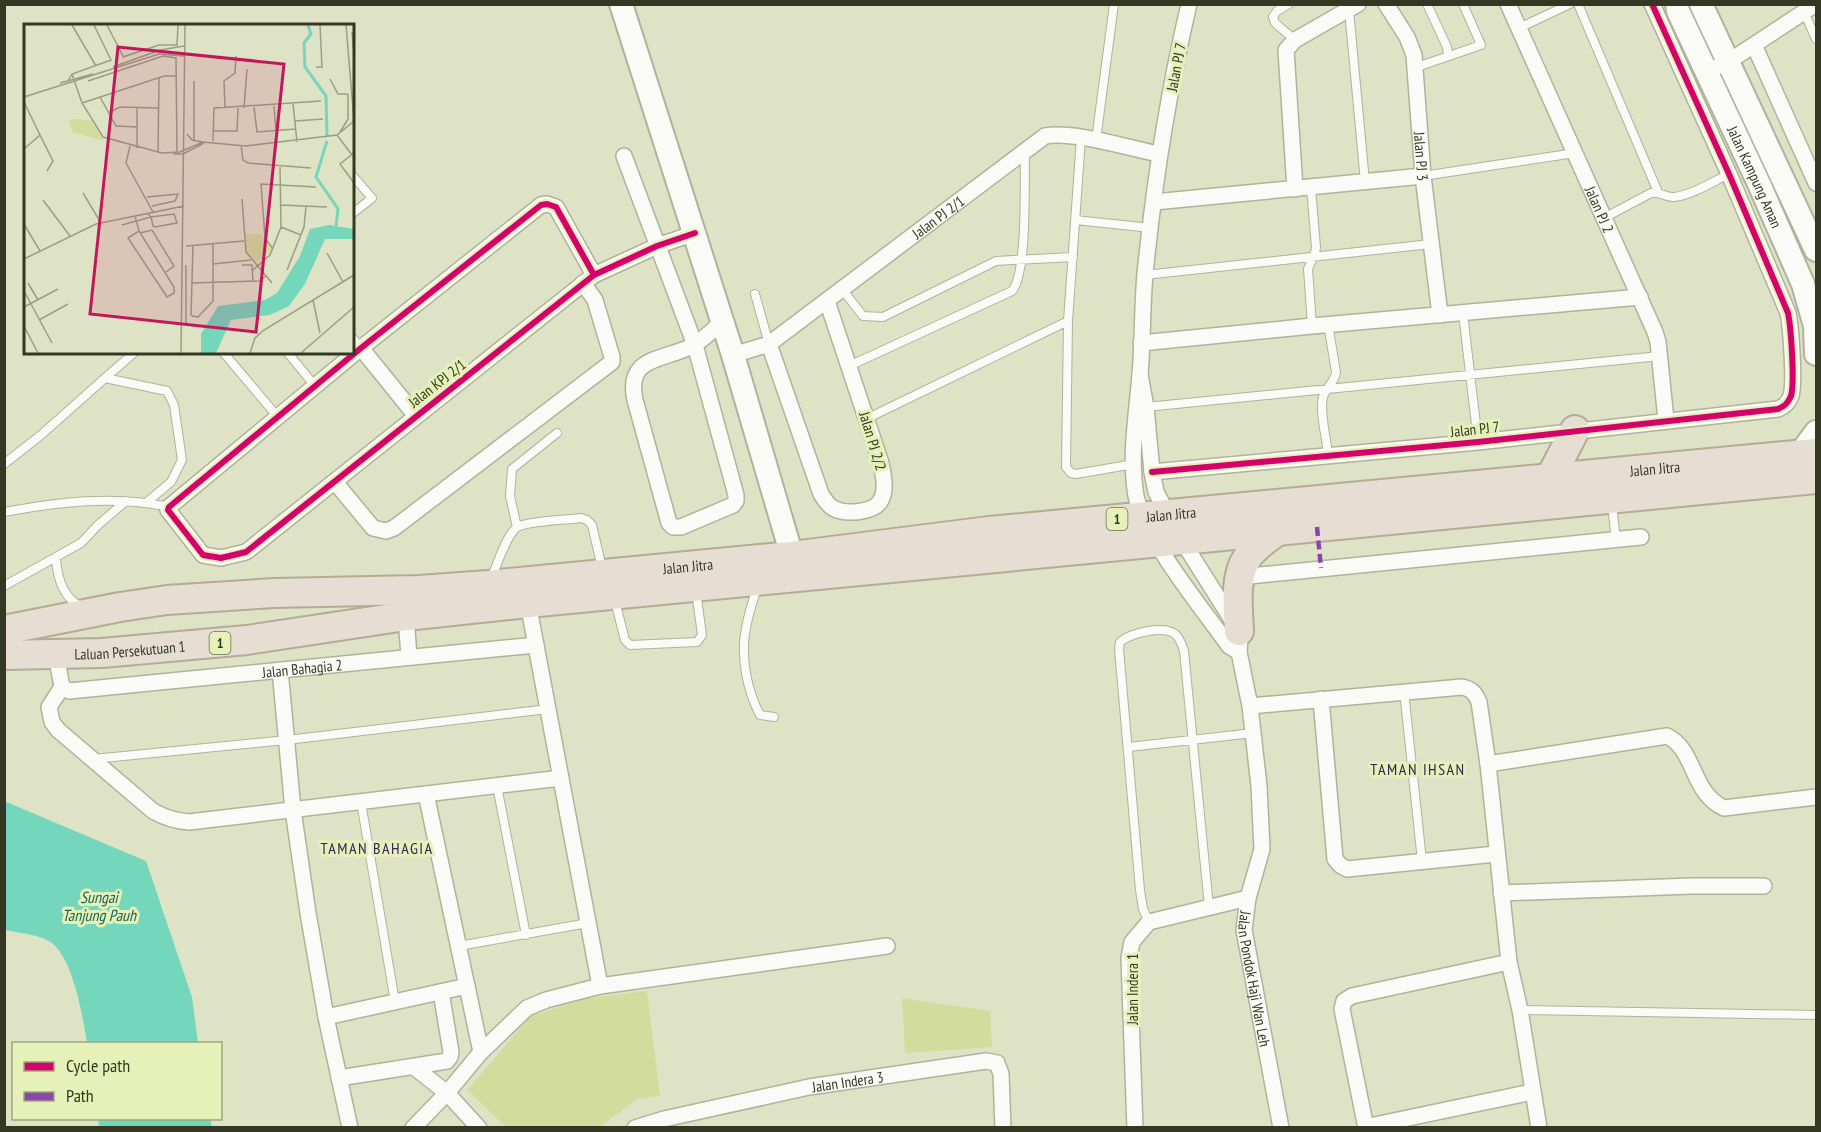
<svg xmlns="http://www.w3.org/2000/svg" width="1821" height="1132" viewBox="0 0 1821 1132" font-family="'PT Sans Narrow',sans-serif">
	<rect width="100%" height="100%" fill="#dee3c6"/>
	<path fill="#d2dd9d" d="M647 991 660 1096 637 1099 599 1127 507 1128 467 1090 531 1016 587 998Z
		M902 998 990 1011 992 1047 905 1053Z"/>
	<path fill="#74d6ba" d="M4 801 146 861 192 997 198 1043H87C83 1018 73 955 49 941 36 934 19 933 5 930Z
		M98 1119H210L212 1127H99Z"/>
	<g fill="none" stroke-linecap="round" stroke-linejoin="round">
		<g stroke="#afb39c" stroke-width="10">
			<path id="lane" d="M1289 4 1277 11 1273 17 1275 23 1295 40
				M1427 4 1447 47 1448 56
				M1578 4 1658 192
				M1349 10 1365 182
				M1804 12 1816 39
				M1519 28 1570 4
				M1414 68 1481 45 1463 4
				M1081 138 1068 321 1066 467 1071 473 1076 474 1134 464
				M1096 140 1114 4
				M352 175 372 198 352 214
				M1423 176 1575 153
				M1311 188 1316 247 1315 253 1308 269 1312 326
				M1604 218 1651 193C1661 191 1665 198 1674 197 1692 195 1712 182 1729 174
				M1075 220 1151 228
				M1145 275 1431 244
				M842 289 863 316 883 317 996 261 1073 257
				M755 294 769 344
				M1463 313 1478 442
				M1328 324 1336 372C1335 382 1326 387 1323 397 1319 411 1327 440 1328 455
				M352 337 361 348
				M223 352 277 416
				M287 352 315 386
				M849 366 1012 291C1028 271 1024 182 1025 153
				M105 378 135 352
				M1146 407 1660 356
				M866 419 1068 321
				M4 464 41 435 105 378 167 391 174 405 182 460 171 482 147 502
				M1612 505 1616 540
				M4 512C60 502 113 495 169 507
				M517 527 510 496 512 469 557 433
				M56 557C57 577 62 598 82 607
				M491 578C497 566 506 536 516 528 524 521 568 520 581 518L587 520 592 525 602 568
				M4 586 81 543 98 525 126 501
				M757 587C753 601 748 615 746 628 740 656 747 690 760 715L774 717
				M615 601 625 640 630 645 697 642 702 635 696 591
				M1404 691 1422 861
				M1129 747 1253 733
				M93 759 287 740 548 709
				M497 786 526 935
				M361 802 395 1002
				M1149 922 1143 909 1140 890 1119 649 1120 642C1131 633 1163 625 1175 634 1180 638 1182 645 1184 651L1209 907
				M459 946 588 923
				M1520 1010 1816 1015"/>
		</g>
		<g stroke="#afb39c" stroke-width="18">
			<g id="street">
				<path d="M1189 4C1168 93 1154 183 1145 274 1142 307 1143 340 1140 374 1137 414 1129 455 1136 496 1145 539 1202 608 1229 646L1239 652"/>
				<path id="s1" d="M1386 4 1407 37 1414 55 1423 176 1440 315"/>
				<path id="s2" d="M1508 4 1655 332 1658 342 1666 420"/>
				<path d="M1754 45 1816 183"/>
				<path d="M1706 72 1728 62 1816 4"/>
				<path d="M624 156 695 345 736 495V501L733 505 681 527H673L669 523 635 400C625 355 665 361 694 345 704 339 714 329 723 321"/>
				<path d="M1295 189 1286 50 1295 40 1358 4"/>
				<path d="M1154 202 1423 176"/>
				<path d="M594 275 556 207 547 204 541 205 361 348 169 507 168 510 203 555 221 558 246 552 594 275 657 246 695 233"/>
				<path d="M1141 343 1312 326 1640 297"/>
				<path d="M769 344 821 494C824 499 828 505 833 508 845 515 875 513 881 500 887 489 883 474 881 463L827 301"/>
				<path d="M361 348 416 416"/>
				<path id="s3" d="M733 355 769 344 1045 136C1075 131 1128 148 1159 154"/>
				<path id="s4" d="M1140 375 1146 407 1152 472 1156 492 1181 539 1239 631 1240 639 1239 652 1250 706 1259 786 1262 849 1248 898 1244 930 1281 1128"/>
				<path d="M1152 472 1478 442 1778 409C1785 406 1788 403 1791 396 1795 383 1791 328 1788 313L1729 174 1652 4"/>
				<path d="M335 482 373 528 386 531 394 528 612 362V357L595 300 583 283"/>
				<path d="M1240 577 1641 537"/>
				<path d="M528 603 600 986"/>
				<path d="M406 616 409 657"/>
				<path id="s5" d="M56 654 62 687 69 691 536 645"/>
				<path d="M280 670 293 810 308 913 326 1017 350 1128"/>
				<path d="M62 687 49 707 52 722 58 730 153 811C165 818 175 821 189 822L561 778"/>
				<path d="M1321 699 1335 859 1340 865 1347 869 1496 854"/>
				<path d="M1250 706 1462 687C1472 689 1475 693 1479 702L1488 764 1509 962 1520 1010 1539 1128"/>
				<path d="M1488 764 1667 736C1696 750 1691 793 1724 808L1816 797"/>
				<path d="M426 794 481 1052"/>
				<path d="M1501 893 1691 886H1764"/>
				<path d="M326 1017 467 986"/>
				<path d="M414 1067 447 1093 479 1128"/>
				<path d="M339 1078 447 1061 450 1057 451 1052 441 992"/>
				<path d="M1365 1127 1532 1092"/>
				<path d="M413 1128 447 1093 481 1052 527 1008 546 1000 600 986 887 946"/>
				<path id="s6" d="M635 1128 664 1119 809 1087 986 1061 997 1063 1001 1074 1003 1128"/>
				<path d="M1135 1128 1129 958 1132 942 1149 922 1248 898"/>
				<path d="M1366 1128 1342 1009 1344 1001 1352 996 1509 962"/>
			</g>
		</g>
		<g stroke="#afb39c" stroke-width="26">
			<g id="secondary">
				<path d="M621 4 733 355 792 556"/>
				<path id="s7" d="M1677 4 1678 11 1760 186 1803 284 1815 326 1816 354"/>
				<path d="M1701 4 1816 250"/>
				<path d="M1799 455 1816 432"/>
			</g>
		</g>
		<g stroke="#b3ab96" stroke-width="32">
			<g id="highway">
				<path d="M1550 478 1575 430"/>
				<path id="s8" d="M4 630 120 607 167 600 274 593 419 590 488 585 792 556 989 531 1816 453"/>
				<path d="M1239 631C1238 609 1234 577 1247 558 1255 546 1268 538 1279 530"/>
				<path id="s9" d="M4 655 102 653 247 640 406 616 528 603 1816 479"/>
			</g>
		</g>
		<use href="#lane" stroke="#fafbf6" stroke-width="8"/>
		<use href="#street" stroke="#fafbf6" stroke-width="15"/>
		<use href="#secondary" stroke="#fafbf6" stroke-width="22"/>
		<use href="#highway" stroke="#e6ded3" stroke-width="28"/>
		<path stroke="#8e44ad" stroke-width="4.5" stroke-dasharray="9 4.5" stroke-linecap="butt" d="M1317 527 1321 568"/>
		<g stroke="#e6f0b9" stroke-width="10">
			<path id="cycleway" d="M594 275 556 207 547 204 541 205 361 348 169 507 168 510 203 555 221 558 246 552 594 275 657 246 695 233
				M1152 472 1478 442 1778 409C1785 406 1788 403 1791 396 1795 383 1791 328 1788 313L1729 174 1652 4"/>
		</g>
		<use href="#cycleway" stroke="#d6006c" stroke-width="6"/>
	</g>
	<g text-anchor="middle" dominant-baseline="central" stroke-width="6" stroke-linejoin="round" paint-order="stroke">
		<g fill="#e6f0b9" stroke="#696f4f" stroke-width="1.5">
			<rect x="1106.5" y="508" width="21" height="22" rx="4.5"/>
			<rect x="209.5" y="632" width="21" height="22" rx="4.5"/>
		</g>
		<g font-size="14" font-weight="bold" fill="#343822">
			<text x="1117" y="519">1</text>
			<text x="220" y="643">1</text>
		</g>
		<g font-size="15" fill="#343822" stroke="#e6f0b9">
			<text transform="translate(1176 67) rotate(-79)">Jalan PJ 7</text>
			<text stroke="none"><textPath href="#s1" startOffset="160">Jalan PJ 3</textPath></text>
			<text stroke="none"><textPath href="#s7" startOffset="190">Jalan Kampung Aman</textPath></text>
			<text stroke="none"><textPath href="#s2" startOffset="225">Jalan PJ 2</textPath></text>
			<text stroke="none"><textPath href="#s3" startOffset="249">Jalan PJ 2/1</textPath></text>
			<text transform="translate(437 383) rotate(-38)">Jalan KPJ 2/1</text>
			<text transform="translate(1475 429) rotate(-6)">Jalan PJ 7</text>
			<text transform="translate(873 441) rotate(73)">Jalan PJ 2/2</text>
			<text stroke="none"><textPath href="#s8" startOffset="1660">Jalan Jitra</textPath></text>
			<text stroke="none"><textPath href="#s8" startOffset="1174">Jalan Jitra</textPath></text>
			<text stroke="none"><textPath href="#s8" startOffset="688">Jalan Jitra</textPath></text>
			<text stroke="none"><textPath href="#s9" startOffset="126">Laluan Persekutuan 1</textPath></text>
			<text stroke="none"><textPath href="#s5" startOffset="276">Jalan Bahagia 2</textPath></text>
			<text stroke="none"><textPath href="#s4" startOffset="633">Jalan Pondok Haji Wan Leh</textPath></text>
			<text transform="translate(1132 989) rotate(-90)">Jalan Indera 1</text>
			<text stroke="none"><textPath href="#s6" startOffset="218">Jalan Indera 3</textPath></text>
		</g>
		<g font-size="16" letter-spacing="1.5" fill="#36225c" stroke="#e6f0b9">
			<text x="1418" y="769">TAMAN IHSAN</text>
			<text x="377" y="848">TAMAN BAHAGIA</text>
		</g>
		<g font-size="16" font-style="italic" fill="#1a6455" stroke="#e6f0b9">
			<text x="99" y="897">Sungai<tspan x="99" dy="18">Tanjung Pauh</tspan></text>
		</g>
	</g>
	<g transform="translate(24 24)">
		<rect width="330" height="330" fill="#dee3c6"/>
		<path d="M44 95 67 96 80 117 48 108ZM221 210H237L248 226 233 238 223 228Z" fill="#d2dd9d"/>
		<path d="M305 201 330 205V215H301L281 260 265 282 246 291 207 296 192 329H177V310L194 282 241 276 253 269 276 232 286 205Z" fill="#74d6ba"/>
		<path fill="none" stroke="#74d6ba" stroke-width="3" d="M284 1 287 10 280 19 281 43 302 72 303 112M303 117 292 153 314 185 312 202"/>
		<path fill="none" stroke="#9a9f84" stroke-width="1.5" d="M48 1 72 42M83 1 100 34M328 8 330 32M99 33 135 21H153L154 1M89 43 136 26 160 22M292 43H298L296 1M48 50 58 79 79 113 138 129M306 55 314 70H324M44 57 48 50 87 36 70 1M64 57 139 32 152 34 153 128M36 59 69 50M0 73 135 30 160 32M76 73 92 102 113 103M0 78 16 111 0 125M58 79 140 52H153M269 80 273 118M250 82 252 107M201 83 200 57 211 49 212 32M230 83 233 108 271 105M220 84 223 45M86 88 96 83 134 84M271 97 299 95M189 107H213L214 84M316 108 324 95V70M163 110 168 116 178 118M16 111 29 137 23 147M313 111 328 131M170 117V57M189 117 190 84 297 77M217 121 219 136 224 139 287 144M106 122 102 139 129 188M113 124V84M134 128 135 54M138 129 156 128 179 118 221 122 313 111 330 97 322 1M330 129 316 140 330 159M149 130H159L180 119M59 169 77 199M123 173 154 170 151 177 128 182M218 175 222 228 248 259M19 176 46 212M257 181 303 183M111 192 115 207 150 263V269L143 273 104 214 115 207M0 200 16 227M98 201 127 193 150 190 153 199 131 203 129 202 127 193 124 190M257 203 277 211M116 209 128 206 150 242 142 248M162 222 220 217M249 225 241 214 237 160 292 163M303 229 319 258M0 235 72 200 160 182M189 240 227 236M218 241H228L229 257M229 246 246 231 257 203 256 141M263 246 280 203 282 182M4 259 14 276M168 259 235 257 242 252M0 267 28 319M289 276 296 309M0 283 34 265M167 292 169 221M168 292 174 293 189 277V220M15 296 44 280M162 301V241M0 302 14 329M157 329 161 1M226 329 231 314 240 306 330 251M277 329 330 283"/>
		<path fill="#c2185b" fill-opacity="0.15" stroke="#c2185b" stroke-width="3" d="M94 23 260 40 232 308 66 290Z"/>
		<rect width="330" height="330" fill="none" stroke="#343822" stroke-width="3"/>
	</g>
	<rect width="1821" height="1132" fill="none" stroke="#343822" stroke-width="12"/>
	<rect x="12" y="1042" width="210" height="78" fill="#e6f0b9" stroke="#9fa67d" stroke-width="1.5"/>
	<rect x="24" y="1062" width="30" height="9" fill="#d6006c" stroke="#9fa67d" stroke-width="1.5"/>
	<text x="66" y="1072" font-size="18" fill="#343822">Cycle path</text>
	<rect x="24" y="1092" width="30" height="9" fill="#8e44ad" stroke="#9fa67d" stroke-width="1.5"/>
	<text x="66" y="1102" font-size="18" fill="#343822">Path</text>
</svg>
